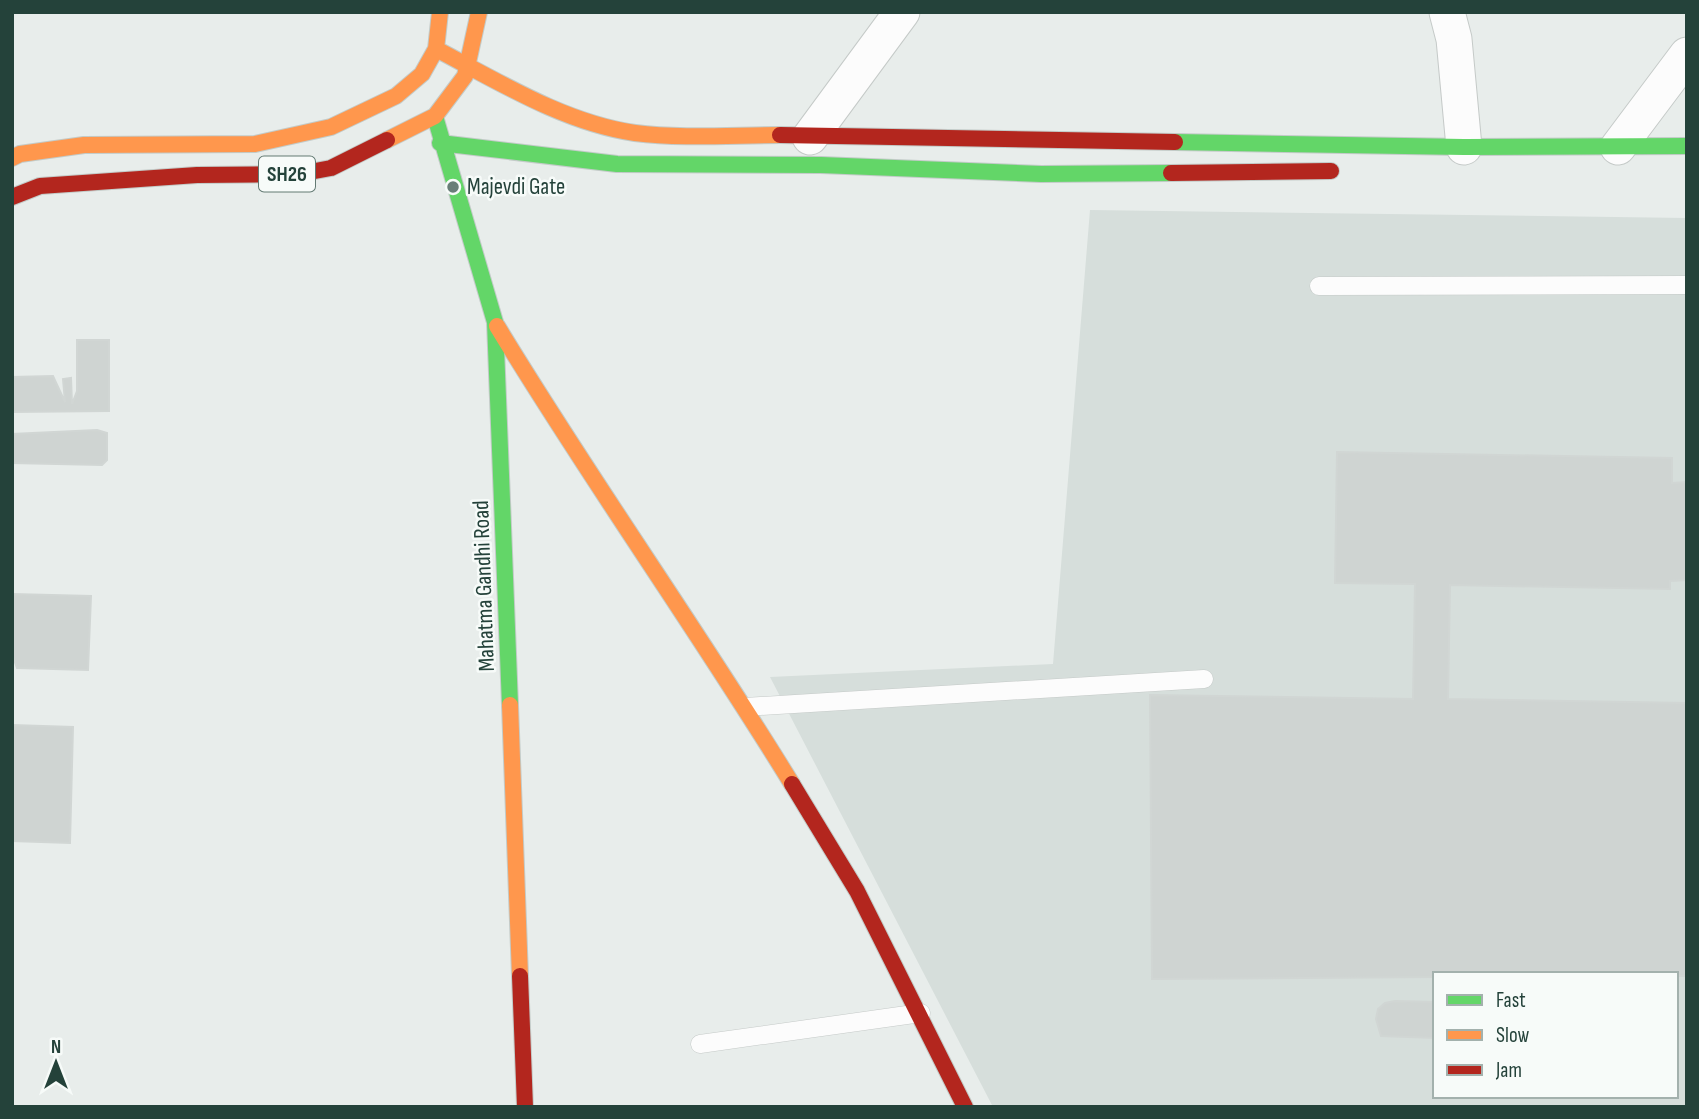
<svg xmlns="http://www.w3.org/2000/svg" width="1699" height="1119" viewBox="0 0 1699 1119" font-family="'Sofia Sans Condensed',sans-serif">
	<rect width="100%" height="100%" fill="#e8edeb"/>
	<path fill="#d6dedb" fill-rule="evenodd" d="M1090 210 1687 218V1107H993L770 677 1053 664ZM1435 974H1676V1096H1435Z"/>
	<path fill="#cfd4d2" stroke="#d1d6d4" stroke-width="2" d="M77 340H109V411L12 412V377L53 376 65 402 63 379 71 378 72 404 77 391Z
		M97 430 107 433V460L102 465 12 463V434Z
		M1337 452 1672 458V483L1687 482V580L1670 581V589L1450 585 1448 699 1687 703V976L1435 974V977L1152 979 1150 695 1413 699 1415 584 1335 583Z
		M12 594 91 596 88 670 17 668 12 654Z
		M12 725 73 727 70 843 12 841Z
		M1395 1001 1435 1002V1038L1381 1036 1376 1019 1378 1009 1385 1003Z"/>
	<g fill="none" stroke-linecap="round" stroke-linejoin="round">
		<g stroke="#c5cac8" stroke-width="19">
			<path id="lane" d="M1319 286 1687 285
				M745 707 1204 679
				M700 1044 921 1013"/>
		</g>
		<g stroke="#c5cac8" stroke-width="37">
			<path id="street" d="M1447 12 1454 39 1464 147
				M810 137 902 12
				M1618 147 1687 55"/>
		</g>
		<g stroke="#c3cbc8" stroke-width="18">
			<path id="fast" d="M436 120 495 322 510 705
				M1175 142 1464 147 1687 146
				M440 143 617 164 821 165 1041 174 1171 173"/>
		</g>
		<g stroke="#c3cbc8" stroke-width="18">
			<path id="slow" d="M438 50C499 82 565 123 635 133 681 139 734 135 780 135
				M387 140 435 116 465 76 479 12
				M12 158 20 154 84 145 255 144 331 127 396 96 422 74 436 49 440 12
				M497 326C591 481 697 629 792 784
				M510 705 520 976"/>
		</g>
		<g stroke="#c3cbc8" stroke-width="18">
			<path id="jam" d="M780 135 1175 142
				M1171 173 1331 171
				M12 197 40 186 197 175 299 174 331 168 387 140
				M792 784 857 891 965 1107
				M520 976 525 1107"/>
		</g>
		<use href="#lane" stroke="#fcfcfc" stroke-width="18"/>
		<use href="#street" stroke="#fcfcfc" stroke-width="35"/>
		<use href="#fast" stroke="#63d668" stroke-width="16"/>
		<use href="#slow" stroke="#ff974d" stroke-width="16"/>
		<use href="#jam" stroke="#b3261e" stroke-width="16"/>
	</g>
	<circle fill="#697e78" stroke="#f7fbf9" stroke-width="2.5" cx="453" cy="187" r="7"/>
	<g text-anchor="middle" dominant-baseline="central" stroke-width="5" stroke-linejoin="round" paint-order="stroke">
		<rect fill="#f7fbf9" stroke="#637a73" stroke-width="2" x="259" y="156.5" width="56" height="35" rx="5"/>
		<g font-size="21" font-weight="bold" fill="#24423a">
			<text x="287" y="174">SH26</text>
		</g>
		<g font-size="23" fill="#24423a" stroke="#f7fbf9" text-anchor="start">
			<text x="467" y="187">Majevdi Gate</text>
		</g>
		<g font-size="23" fill="#24423a" stroke="#f7fbf9">
			<text transform="translate(484 586) rotate(-92)">Mahatma Gandhi Road</text>
		</g>
	</g>
	<rect width="1699" height="1119" fill="none" stroke="#24423a" stroke-width="28"/>
	<rect x="1433" y="972" width="245" height="126" fill="#f7fbf9" stroke="#a3b1ad" stroke-width="2"/>
	<rect x="1447" y="995" width="35" height="10" fill="#63d668" stroke="#a3b1ad" stroke-width="2"/>
	<text x="1496" y="1007" font-size="21" fill="#24423a">Fast</text>
	<rect x="1447" y="1030" width="35" height="10" fill="#ff974d" stroke="#a3b1ad" stroke-width="2"/>
	<text x="1496" y="1042" font-size="21" fill="#24423a">Slow</text>
	<rect x="1447" y="1065" width="35" height="10" fill="#b3261e" stroke="#a3b1ad" stroke-width="2"/>
	<text x="1496" y="1077" font-size="21" fill="#24423a">Jam</text>
	<g transform="translate(56 1063)" stroke="#f7fbf9" stroke-width="5" paint-order="stroke">
	<path d="M0-5L12 26L0 18L-12 26Z" fill="#24423a"/>
	<text y="-10" font-size="19" font-weight="bold" text-anchor="middle" fill="#24423a">N</text>
	</g>
</svg>
